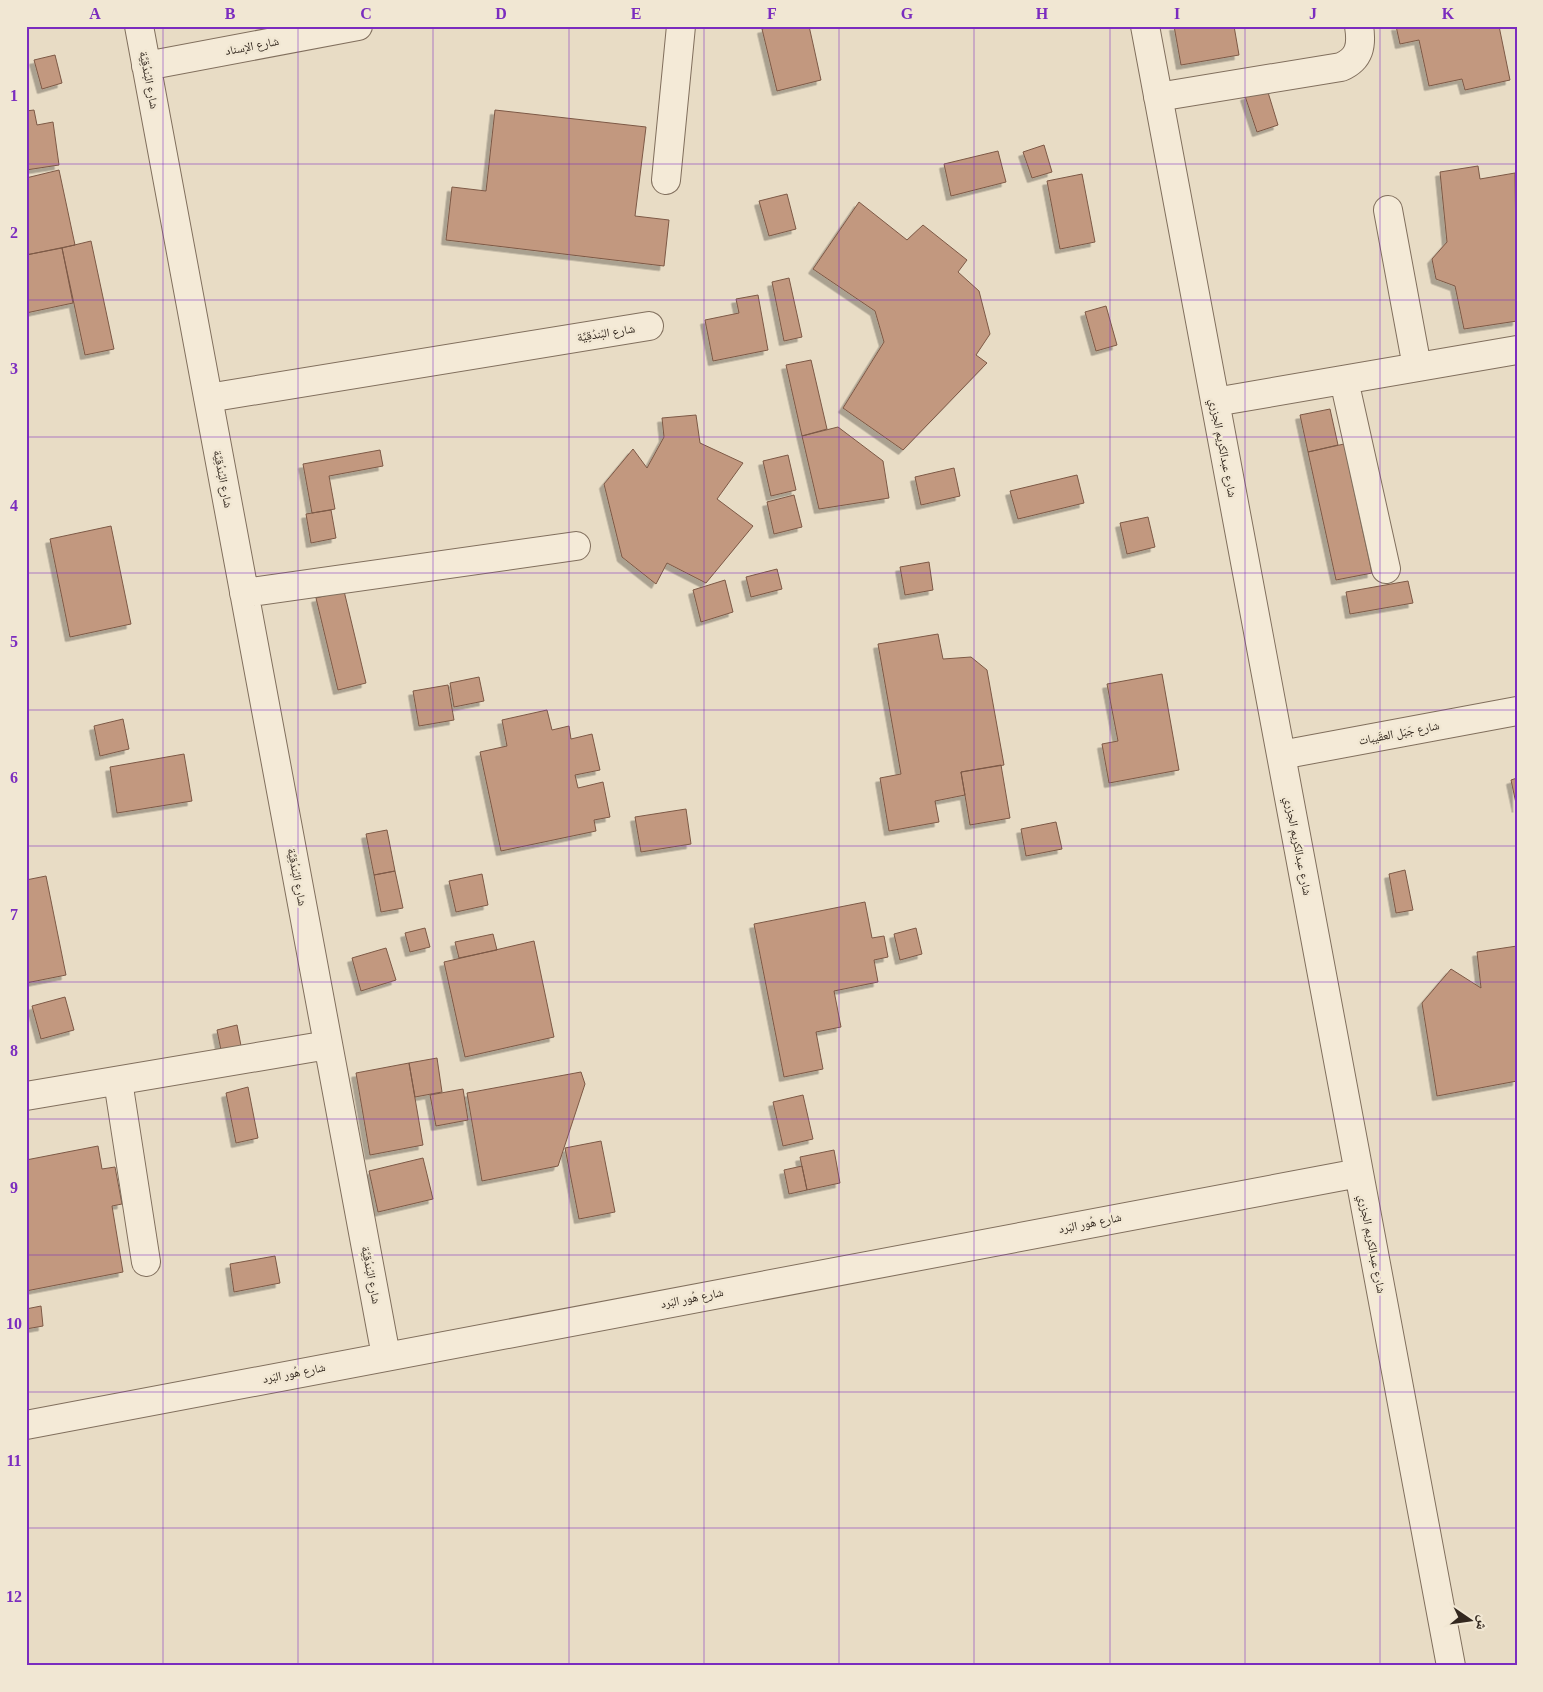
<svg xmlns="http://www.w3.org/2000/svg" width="1543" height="1692" viewBox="0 0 1543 1692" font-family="'Times New Roman','Noto Naskh Arabic',serif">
	<defs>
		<filter id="shadow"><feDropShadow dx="-4.5" dy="4.5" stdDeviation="0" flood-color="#0004"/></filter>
	</defs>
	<rect width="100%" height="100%" fill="#e8dcc5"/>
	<path fill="#c2987f" stroke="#7d5946" filter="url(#shadow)" d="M773 26H809L821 80 777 91 762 29Z
		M1174 26H1234L1239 55 1181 65Z
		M1396 26H1499L1510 80 1465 90 1462 79 1429 86 1419 40 1400 44Z
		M55 55 62 83 42 89 34 60Z
		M1267 89 1278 125 1257 132 1245 96Z
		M34 110 37 125 53 122 59 165 26 170V111Z
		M495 110 646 127 635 216 669 220 664 266 446 240 452 187 486 191Z
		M1044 145 1052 172 1032 178 1023 152Z
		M998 151 1006 182 951 196 944 164Z
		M1478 166 1480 179 1515 173 1517 321 1464 329 1455 286 1436 279 1432 259 1447 242 1440 172Z
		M59 170 75 245 26 255V178Z
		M1082 174 1095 242 1060 249 1047 181Z
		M787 194 796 229 769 236 759 201Z
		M859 202 907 240 923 225 967 260 958 272 979 291 990 334 976 355 987 363 903 450 843 408 884 342 875 311 813 269Z
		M91 241 114 349 85 355 62 248Z
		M62 248 73 303 26 313V255Z
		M789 278 802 337 784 341 772 282Z
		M758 295 768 350 713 361 705 320 739 313 736 299Z
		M1106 306 1117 345 1096 351 1085 312Z
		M811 360 827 429 802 436 786 365Z
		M1330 409 1338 445 1308 452 1300 415Z
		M696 415 700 443 743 463 717 499 753 526 706 583 667 563 656 584 622 557 604 484 633 449 647 468 664 437 662 418Z
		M838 427 883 461 889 498 819 509 802 436Z
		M1344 444 1372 573 1336 580 1308 452Z
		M380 450 383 466 329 476 335 509 312 513 303 464Z
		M788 455 796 490 771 496 763 461Z
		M954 468 960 496 921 505 915 477Z
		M1077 475 1084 503 1018 519 1010 491Z
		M794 495 802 527 774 534 767 502Z
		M331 510 336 538 311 543 306 514Z
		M1148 517 1155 547 1127 554 1120 523Z
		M111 526 131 624 70 637 50 539Z
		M929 562 933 590 905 595 900 567Z
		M777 569 782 589 751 597 746 577Z
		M725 580 733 612 701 622 693 590Z
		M1408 581 1413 603 1350 614 1346 592Z
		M344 591 366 683 338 690 316 598Z
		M938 634 943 659 971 657 987 670 1004 765 961 772 965 795 935 801 939 822 889 831 880 778 901 774 878 644Z
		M1162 674 1179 770 1109 783 1102 744 1118 741 1107 684Z
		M479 677 484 701 454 707 450 683Z
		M448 685 454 720 419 726 413 691Z
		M547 710 552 730 569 726 571 739 592 734 600 770 575 775 578 788 603 782 610 817 594 820 596 831 501 851 480 752 507 746 502 720Z
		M123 719 129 749 100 756 94 726Z
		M184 754 192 801 117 813 110 767Z
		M1001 765 1010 818 970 825 961 772Z
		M1517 778V808L1511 780Z
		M686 809 691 844 641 852 635 817Z
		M1056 822 1062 849 1026 856 1021 829Z
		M387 830 395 871 374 875 366 834Z
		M1405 870 1413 910 1396 913 1389 874Z
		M395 871 403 908 381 912 374 875Z
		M482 874 488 905 456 912 449 881Z
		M46 876 66 975 26 983V880Z
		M865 902 872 938 884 936 888 957 874 960 878 982 834 991 841 1027 816 1032 823 1069 784 1077 754 924Z
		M425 928 430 947 410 952 405 933Z
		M916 928 922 954 900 960 894 934Z
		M493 934 497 950 459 958 455 942Z
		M534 941 554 1037 465 1057 444 962Z
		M1517 946V1081L1437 1096 1422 1003 1451 969 1481 988 1477 952Z
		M386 948 396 980 361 991 352 958Z
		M65 997 74 1030 41 1039 32 1006Z
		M237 1025 243 1056 223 1060 217 1030Z
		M437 1058 442 1092 415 1097 409 1063Z
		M409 1063 423 1145 370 1155 356 1073Z
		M581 1072 585 1084 558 1166 482 1181 467 1093Z
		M248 1087 258 1138 236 1143 226 1093Z
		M463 1089 468 1120 436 1126 430 1095Z
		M803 1095 813 1139 783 1146 773 1102Z
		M601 1141 615 1212 579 1219 565 1148Z
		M98 1146 102 1169 115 1167 122 1204 112 1206 123 1272 26 1291V1160Z
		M834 1150 840 1183 807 1190 800 1157Z
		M423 1158 433 1199 378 1212 369 1171Z
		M802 1166 807 1190 789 1194 784 1170Z
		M275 1256 280 1283 234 1292 230 1264Z
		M41 1306 43 1326 26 1329V1309Z"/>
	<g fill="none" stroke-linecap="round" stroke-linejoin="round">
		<g stroke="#816f5d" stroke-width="30">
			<path id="minor" d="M139 26 386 1356
				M1145 26 1451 1666
				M146 66 358 26
				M1158 97 1341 67C1360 59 1362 45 1359 26
				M666 180 681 26
				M1388 210 1417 367
				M1344 380 1386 569
				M208 398 649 326
				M1215 402 1517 350
				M244 593 576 546
				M1281 755 1517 711
				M118 1081 146 1262
				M26 1096 328 1045
				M26 1425 1359 1173"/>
		</g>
		<use href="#minor" stroke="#f4ead7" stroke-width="28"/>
	</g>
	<path fill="none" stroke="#7b2cbf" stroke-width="1" stroke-opacity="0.55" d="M163 26V1666M298 26V1666M433 26V1666M569 26V1666M704 26V1666M839 26V1666M974 26V1666M1110 26V1666M1245 26V1666M1380 26V1666M26 164H1517M26 300H1517M26 437H1517M26 573H1517M26 710H1517M26 846H1517M26 982H1517M26 1119H1517M26 1255H1517M26 1392H1517M26 1528H1517"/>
	<g text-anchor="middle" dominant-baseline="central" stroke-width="5" stroke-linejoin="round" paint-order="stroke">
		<g font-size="12" fill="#33281f" stroke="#f1e7d3">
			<text transform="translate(252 46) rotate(-11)">شارع الإسناد</text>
			<text transform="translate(149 80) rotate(79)">شارع البُندُقِيَّة</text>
			<text transform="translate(606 333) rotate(-9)">شارع البُندُقِيَّة</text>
			<text transform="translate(1223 448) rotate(79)">شارع عبدالكريم الجزري</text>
			<text transform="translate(223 479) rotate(79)">شارع البُندُقِيَّة</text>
			<text transform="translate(1399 733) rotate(-11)">شارع جَبَل العقَيبات</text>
			<text transform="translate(1298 846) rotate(79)">شارع عبدالكريم الجزري</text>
			<text transform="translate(297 877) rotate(79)">شارع البُندُقِيَّة</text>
			<text transform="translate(1090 1223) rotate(-11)">شارع هُور البَرد</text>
			<text transform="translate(1372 1244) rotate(79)">شارع عبدالكريم الجزري</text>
			<text transform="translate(371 1275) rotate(79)">شارع البُندُقِيَّة</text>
			<text transform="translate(692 1298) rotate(-11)">شارع هُور البَرد</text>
			<text transform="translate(294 1373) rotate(-11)">شارع هُور البَرد</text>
		</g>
	</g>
	<rect width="1543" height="1692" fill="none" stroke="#f1e7d3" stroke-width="55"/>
	<g transform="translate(1470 1620) rotate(103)" stroke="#f1e7d3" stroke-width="4" paint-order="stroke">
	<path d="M0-4L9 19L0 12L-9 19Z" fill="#33281f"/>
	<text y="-8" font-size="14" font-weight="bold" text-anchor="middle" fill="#33281f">ش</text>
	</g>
	<rect x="28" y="28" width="1488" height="1636" fill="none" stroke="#7b2cbf" stroke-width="2"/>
	<g font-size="16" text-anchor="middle" font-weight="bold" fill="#7b2cbf">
		<text x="95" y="19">A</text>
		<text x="230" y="19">B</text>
		<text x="366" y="19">C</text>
		<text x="501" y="19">D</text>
		<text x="636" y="19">E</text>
		<text x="772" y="19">F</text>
		<text x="907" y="19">G</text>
		<text x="1042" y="19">H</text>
		<text x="1177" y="19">I</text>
		<text x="1313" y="19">J</text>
		<text x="1448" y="19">K</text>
		<text x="14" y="101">1</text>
		<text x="14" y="238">2</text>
		<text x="14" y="374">3</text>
		<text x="14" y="511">4</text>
		<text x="14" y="647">5</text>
		<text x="14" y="783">6</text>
		<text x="14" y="920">7</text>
		<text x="14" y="1056">8</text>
		<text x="14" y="1193">9</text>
		<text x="14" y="1329">10</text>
		<text x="14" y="1466">11</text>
		<text x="14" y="1602">12</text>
	</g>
</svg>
